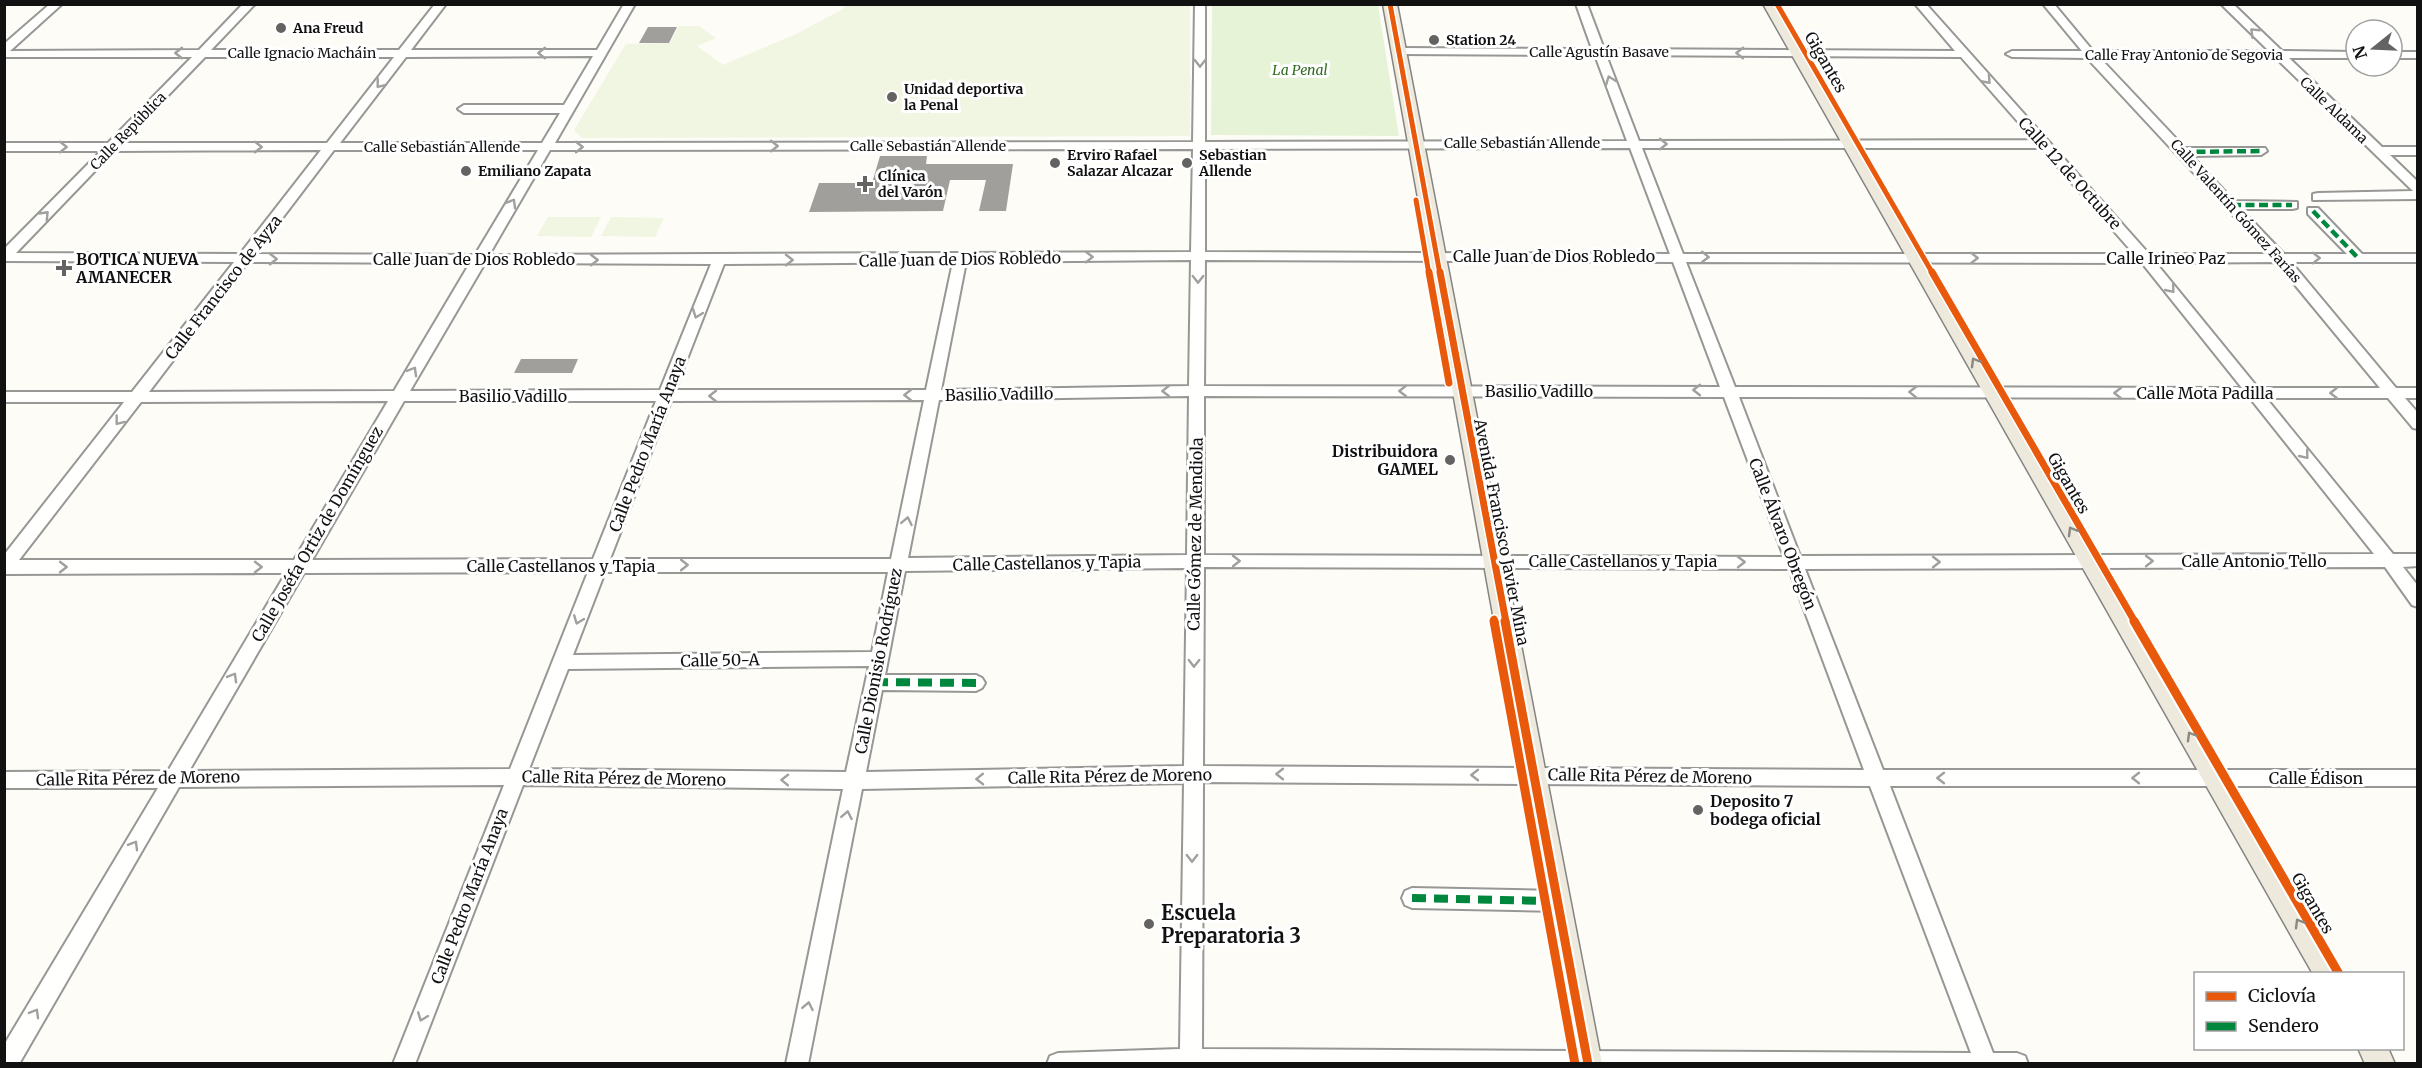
<svg xmlns="http://www.w3.org/2000/svg" width="2422" height="1068" viewBox="0 0 2422 1068" font-family="Merriweather,serif">
	<rect width="100%" height="100%" fill="#fdfcf7"/>
	<path fill="#e7f3d7" d="M1212 5H1378L1399 136 1211 135Z"/>
	<path fill="#f0f6e1" d="M845 5H1190V136L582 138 574 130 626 44 670 43 679 26H699L716 38 697 46 723 65 796 34 843 9Z
		M548 217H601L591 237 537 236Z
		M611 217 664 218 655 237 601 236Z"/>
	<path fill="#a19f9c" d="M648 27H677L669 43H639Z
		M880 156H927L926 164H1013L1006 211H979L986 180H950L943 211 809 212 819 183H872Z
		M521 359H578L572 373H514Z"/>
	<g fill="none" stroke-linecap="round" stroke-linejoin="round">
		<g stroke="#979795" stroke-width="4">
			<path id="minor" d="M50 4H62L10 51 199 50 243 4H255L211 50H399L435 4H446L411 50H597L624 4H635L555 143 1193 142 1195 4H1205V142L1627 141 1595 55 1399 54 1393 51 1399 48 1592 49 1576 4H1587L1604 49 1955 51 1915 4H1926L2149 254H2269L2087 58 2012 57 2006 54 2012 51H2082L2043 4H2054L2093 51H2269L2221 4H2233L2282 51 2356 52V58H2289L2382 147H2418V155H2390L2418 182V199L2313 200V194L2318 193 2413 191 2276 58H2100L2185 148H2265L2267 151 2261 155 2192 156 2234 201 2297 202V208L2292 209H2241L2284 254H2347L2308 214V208H2318L2362 254H2418V262H2291L2396 388H2418V398H2405L2418 413V429L2413 428 2388 398H2266L2393 554H2418V566L2403 567 2418 586V607L2412 605 2385 567 1805 569 1883 770H2418V786H1890L1993 1053H2017L2025 1056 2028 1064H1047L1050 1056 1058 1053 1180 1049 1184 783 862 789 808 1064H786L843 789 523 785 415 1064H393L504 785 179 787 19 1064H4V1045L158 788H4V772L168 771 286 573 4 574V555L124 402H4V392H132L234 262 4 261V249L101 151H4V143H108L192 57H4V44ZM1606 55 1961 57 2034 140 1639 141ZM593 56 564 105H464L458 109 464 113H560L542 143H340L406 57ZM205 57H394L327 143H122ZM1630 148 1670 254 1205 252V149ZM1642 148H2041L2134 254H1683ZM1193 149 1191 252 489 255 550 150ZM321 150 240 254 16 253 114 151ZM334 150H538L475 255 255 254ZM1191 260 1189 386 941 390 966 262ZM1205 260 1673 262 1720 387 1204 386ZM248 262 470 263 394 391 149 392ZM953 262 926 390H675L724 264ZM1686 262 2142 263 2242 388 1735 387ZM2276 262 2380 388H2258L2156 263ZM485 263 711 264 660 390 410 391ZM1189 396 1187 555 908 558 939 400ZM1204 396 1724 397 1784 557 1204 555ZM1739 397 2250 398 2374 554 1800 556ZM924 400 891 559H610L671 401ZM388 401 294 560H19L141 402ZM404 401H656L593 559 312 560ZM1204 567 1789 569 1864 770 1203 766ZM1187 568 1184 766 866 772 882 690 976 691 982 688 985 683 982 678 976 675H885L905 571ZM588 572 510 769 189 771 304 573ZM605 572H888L872 652 573 655ZM869 666 846 772 529 769 568 669ZM1203 782 1870 786 1971 1053 1202 1049Z
				M2392 52H2418V58H2392Z
				M1412 888 1557 891 1564 894 1567 901 1564 908 1557 911 1412 908 1405 905 1402 898 1405 891Z"/>
		</g>
		<g stroke="#858482" stroke-width="3">
			<path id="major" d="M1383 4H1397L1602 1064H1574Z
				M1763 4H1777L2341 974H2313Z
				M2358 1048H2388L2395 1064H2365Z"/>
		</g>
		<use href="#minor" fill="#fffffe" fill-rule="evenodd"/>
		<use href="#major" fill="#ede9dc" fill-rule="evenodd"/>
		<path stroke="#00873e" stroke-width="4.5" stroke-dasharray="9 4.5" stroke-linecap="butt" d="M2183 152 2261 151
			M2232 205H2292
			M2313 211 2358 258"/>
		<path stroke="#00873e" stroke-width="8" stroke-dasharray="14 8" stroke-linecap="butt" d="M874 682 976 683
			M1412 898 1551 901"/>
		<g stroke="#fff" stroke-width="8">
			<path id="cycleway-far2" d="M1390 4 1440 274
				M1777 4 1933 274
				M1416 200 1429 274"/>
		</g>
		<g stroke="#fff" stroke-width="10">
			<path id="cycleway-far1" d="M1429 272 1449 383
				M1440 272 1506 622
				M1932 272 2135 622
				M1494 619 1495 622"/>
		</g>
		<g stroke="#fff" stroke-width="13">
			<path id="cycleway" d="M1494 621 1575 1064
				M1505 621 1588 1064
				M2134 621 2339 974"/>
		</g>
		<use href="#cycleway-far2" stroke="#e8590c" stroke-width="5"/>
		<use href="#cycleway-far1" stroke="#e8590c" stroke-width="7"/>
		<use href="#cycleway" stroke="#e8590c" stroke-width="9"/>
	</g>
	<defs><path id="oneway-chevron" d="M-2-3.5L2.5 0L-2 3.5" fill="none" stroke-width="1.6" stroke-linecap="round" stroke-linejoin="round" transform="scale(1.5)"/></defs>
	<g stroke="#a0a09f">
		<use href="#oneway-chevron" transform="translate(2254 32) rotate(-136)"/>
		<use href="#oneway-chevron" transform="translate(179 53) rotate(180)"/>
		<use href="#oneway-chevron" transform="translate(542 53) rotate(-180)"/>
		<use href="#oneway-chevron" transform="translate(1740 53) rotate(-179)"/>
		<use href="#oneway-chevron" transform="translate(1200 63) rotate(90)"/>
		<use href="#oneway-chevron" transform="translate(1610 80) rotate(-111)"/>
		<use href="#oneway-chevron" transform="translate(1987 80) rotate(48)"/>
		<use href="#oneway-chevron" transform="translate(380 84) rotate(128)"/>
		<use href="#oneway-chevron" transform="translate(1663 144)"/>
		<use href="#oneway-chevron" transform="translate(774 146)"/>
		<use href="#oneway-chevron" transform="translate(63 147)"/>
		<use href="#oneway-chevron" transform="translate(258 147)"/>
		<use href="#oneway-chevron" transform="translate(579 147)"/>
		<use href="#oneway-chevron" transform="translate(512 203) rotate(-60)"/>
		<use href="#oneway-chevron" transform="translate(45 215) rotate(-46)"/>
		<use href="#oneway-chevron" transform="translate(1089 257) rotate(-1)"/>
		<use href="#oneway-chevron" transform="translate(1705 257) rotate(1)"/>
		<use href="#oneway-chevron" transform="translate(1974 258)"/>
		<use href="#oneway-chevron" transform="translate(2316 258)"/>
		<use href="#oneway-chevron" transform="translate(273 259)"/>
		<use href="#oneway-chevron" transform="translate(594 260)"/>
		<use href="#oneway-chevron" transform="translate(789 260)"/>
		<use href="#oneway-chevron" transform="translate(1198 279) rotate(90)"/>
		<use href="#oneway-chevron" transform="translate(2171 289) rotate(51)"/>
		<use href="#oneway-chevron" transform="translate(697 314) rotate(111)"/>
		<use href="#oneway-chevron" transform="translate(413 371) rotate(-60)"/>
		<use href="#oneway-chevron" transform="translate(1697 390) rotate(180)"/>
		<use href="#oneway-chevron" transform="translate(1166 391) rotate(179)"/>
		<use href="#oneway-chevron" transform="translate(1403 391) rotate(-180)"/>
		<use href="#oneway-chevron" transform="translate(1913 392) rotate(-179)"/>
		<use href="#oneway-chevron" transform="translate(2118 393) rotate(-180)"/>
		<use href="#oneway-chevron" transform="translate(2334 393) rotate(-180)"/>
		<use href="#oneway-chevron" transform="translate(908 395) rotate(180)"/>
		<use href="#oneway-chevron" transform="translate(713 396) rotate(180)"/>
		<use href="#oneway-chevron" transform="translate(119 421) rotate(128)"/>
		<use href="#oneway-chevron" transform="translate(2305 455) rotate(51)"/>
		<use href="#oneway-chevron" transform="translate(907 521) rotate(-79)"/>
		<use href="#oneway-chevron" transform="translate(1236 561)"/>
		<use href="#oneway-chevron" transform="translate(2149 561)"/>
		<use href="#oneway-chevron" transform="translate(1741 562)"/>
		<use href="#oneway-chevron" transform="translate(1936 562)"/>
		<use href="#oneway-chevron" transform="translate(684 565)"/>
		<use href="#oneway-chevron" transform="translate(63 567)"/>
		<use href="#oneway-chevron" transform="translate(258 567)"/>
		<use href="#oneway-chevron" transform="translate(578 620) rotate(111)"/>
		<use href="#oneway-chevron" transform="translate(1194 663) rotate(91)"/>
		<use href="#oneway-chevron" transform="translate(233 677) rotate(-60)"/>
		<use href="#oneway-chevron" transform="translate(1280 774) rotate(-180)"/>
		<use href="#oneway-chevron" transform="translate(1475 775) rotate(-180)"/>
		<use href="#oneway-chevron" transform="translate(1941 778) rotate(180)"/>
		<use href="#oneway-chevron" transform="translate(2136 778) rotate(180)"/>
		<use href="#oneway-chevron" transform="translate(980 779) rotate(179)"/>
		<use href="#oneway-chevron" transform="translate(785 780) rotate(-179)"/>
		<use href="#oneway-chevron" transform="translate(847 815) rotate(-79)"/>
		<use href="#oneway-chevron" transform="translate(134 845) rotate(-60)"/>
		<use href="#oneway-chevron" transform="translate(1192 858) rotate(90)"/>
		<use href="#oneway-chevron" transform="translate(808 1006) rotate(-79)"/>
		<use href="#oneway-chevron" transform="translate(35 1013) rotate(-60)"/>
		<use href="#oneway-chevron" transform="translate(422 1017) rotate(111)"/>
	</g>
	<g stroke="#8a8881">
		<use href="#oneway-chevron" transform="translate(1975 362) rotate(-120)"/>
		<use href="#oneway-chevron" transform="translate(2072 531) rotate(-120)"/>
		<use href="#oneway-chevron" transform="translate(2191 736) rotate(-120)"/>
		<use href="#oneway-chevron" transform="translate(2299 923) rotate(-120)"/>
	</g>
	<g fill="#646362" stroke="#fff" stroke-width="2">
		<circle cx="281" cy="28" r="6"/>
		<circle cx="1434" cy="40" r="6"/>
		<circle cx="892" cy="97" r="6"/>
		<circle cx="1055" cy="163" r="6"/>
		<circle cx="1187" cy="163" r="6"/>
		<circle cx="466" cy="171" r="6"/>
		<path d="M862 175h6v6h6v6h-6v6h-6v-6h-6v-6h6z"/>
		<path d="M61 259h6v6h6v6h-6v6h-6v-6h-6v-6h6z"/>
		<circle cx="1450" cy="460" r="6"/>
		<circle cx="1698" cy="810" r="6"/>
		<circle cx="1149" cy="924" r="6"/>
	</g>
	<g text-anchor="middle" dominant-baseline="central" stroke-width="6" stroke-linejoin="round" paint-order="stroke">
		<g font-size="14" font-weight="bold" fill="#111" stroke="#fff" text-anchor="start">
			<text x="293" y="28">Ana Freud</text>
			<text x="1446" y="40">Station 24</text>
			<text x="904" y="89">Unidad deportiva<tspan x="904" dy="16">la Penal</tspan></text>
			<text x="1067" y="155">Erviro Rafael<tspan x="1067" dy="16">Salazar Alcazar</tspan></text>
			<text x="1199" y="155">Sebastian<tspan x="1199" dy="16">Allende</tspan></text>
			<text x="478" y="171">Emiliano Zapata</text>
			<text x="878" y="176">Clínica<tspan x="878" dy="16">del Varón</tspan></text>
		</g>
		<g font-size="14" fill="#111" stroke="#fff">
			<text x="1599" y="52">Calle Agustín Basave</text>
			<text x="302" y="53">Calle Ignacio Macháin</text>
			<text x="2184" y="55">Calle Fray Antonio de Segovia</text>
			<text transform="translate(2334 110) rotate(44)">Calle Aldama</text>
			<text transform="translate(128 131) rotate(-46)">Calle República</text>
			<text x="1522" y="143">Calle Sebastián Allende</text>
			<text x="928" y="146">Calle Sebastián Allende</text>
			<text x="442" y="147">Calle Sebastián Allende</text>
			<text transform="translate(2236 211) rotate(48)">Calle Valentín Gómez Farías</text>
		</g>
		<g font-size="14" font-style="italic" fill="#2f6b1f" stroke="#fff">
			<text x="1300" y="70">La Penal</text>
		</g>
		<g font-size="16" fill="#111" stroke="#fff">
			<text transform="translate(1826 62) rotate(60)">Gigantes</text>
			<text transform="translate(2070 173) rotate(48)">Calle 12 de Octubre</text>
			<text x="1554" y="256">Calle Juan de Dios Robledo</text>
			<text x="2166" y="258">Calle Irineo Paz</text>
			<text x="474" y="259">Calle Juan de Dios Robledo</text>
			<text transform="translate(960 259) rotate(-1)">Calle Juan de Dios Robledo</text>
			<text transform="translate(223 287) rotate(-52)">Calle Francisco de Ayza</text>
			<text x="1539" y="391">Basilio Vadillo</text>
			<text x="2205" y="393">Calle Mota Padilla</text>
			<text transform="translate(999 394) rotate(-1)">Basilio Vadillo</text>
			<text x="513" y="396">Basilio Vadillo</text>
			<text transform="translate(647 444) rotate(-69)">Calle Pedro María Anaya</text>
			<text transform="translate(2069 483) rotate(60)">Gigantes</text>
			<text transform="translate(1502 532) rotate(79)">Avenida Francisco Javier Mina</text>
			<text transform="translate(317 534) rotate(-60)">Calle Joséfa Ortiz de Domínguez</text>
			<text transform="translate(1195 534) rotate(-89)">Calle Gómez de Mendiola</text>
			<text transform="translate(1783 534) rotate(69)">Calle Álvaro Obregón</text>
			<text x="1623" y="561">Calle Castellanos y Tapia</text>
			<text x="2254" y="561">Calle Antonio Tello</text>
			<text transform="translate(1047 563) rotate(-1)">Calle Castellanos y Tapia</text>
			<text x="561" y="566">Calle Castellanos y Tapia</text>
			<text transform="translate(720 660) rotate(-1)">Calle 50-A</text>
			<text transform="translate(878 661) rotate(-79)">Calle Dionisio Rodríguez</text>
			<text transform="translate(1110 776) rotate(-1)">Calle Rita Pérez de Moreno</text>
			<text transform="translate(1650 776) rotate(1)">Calle Rita Pérez de Moreno</text>
			<text transform="translate(138 778) rotate(-1)">Calle Rita Pérez de Moreno</text>
			<text transform="translate(624 778) rotate(1)">Calle Rita Pérez de Moreno</text>
			<text x="2316" y="778">Calle Édison</text>
			<text transform="translate(469 896) rotate(-69)">Calle Pedro María Anaya</text>
			<text transform="translate(2313 903) rotate(60)">Gigantes</text>
		</g>
		<g font-size="16" font-weight="bold" fill="#111" stroke="#fff" text-anchor="start">
			<text x="76" y="259">BOTICA NUEVA<tspan x="76" dy="18">AMANECER</tspan></text>
			<text x="1438" y="451" text-anchor="end">Distribuidora<tspan x="1438" dy="18">GAMEL</tspan></text>
			<text x="1710" y="801">Deposito 7<tspan x="1710" dy="18">bodega oficial</tspan></text>
		</g>
		<g font-size="20" font-weight="bold" fill="#111" stroke="#fff" text-anchor="start">
			<text x="1161" y="912">Escuela<tspan x="1161" dy="23">Preparatoria 3</tspan></text>
		</g>
	</g>
	<rect width="2422" height="1068" fill="none" stroke="#111111" stroke-width="12"/>
	<rect x="2194" y="972" width="210" height="78" fill="#ffffff" stroke="#a0a0a0" stroke-width="1.5"/>
	<rect x="2206" y="992" width="30" height="9" fill="#e8590c" stroke="#a0a0a0" stroke-width="1.5"/>
	<text x="2248" y="1002" font-size="18" fill="#111111">Ciclovía</text>
	<rect x="2206" y="1022" width="30" height="9" fill="#00873e" stroke="#a0a0a0" stroke-width="1.5"/>
	<text x="2248" y="1032" font-size="18" fill="#111111">Sendero</text>
	<g transform="translate(2374 48) rotate(252)"><circle r="28" fill="#ffffff" stroke="#a0a0a0" stroke-width="1.5"/>
	<path d="M0-4.5L10 22L0 15L-10 22Z" fill="#646362"/>
	<text y="-9" font-size="16" font-weight="bold" text-anchor="middle" fill="#111111">N</text>
	</g>
</svg>
